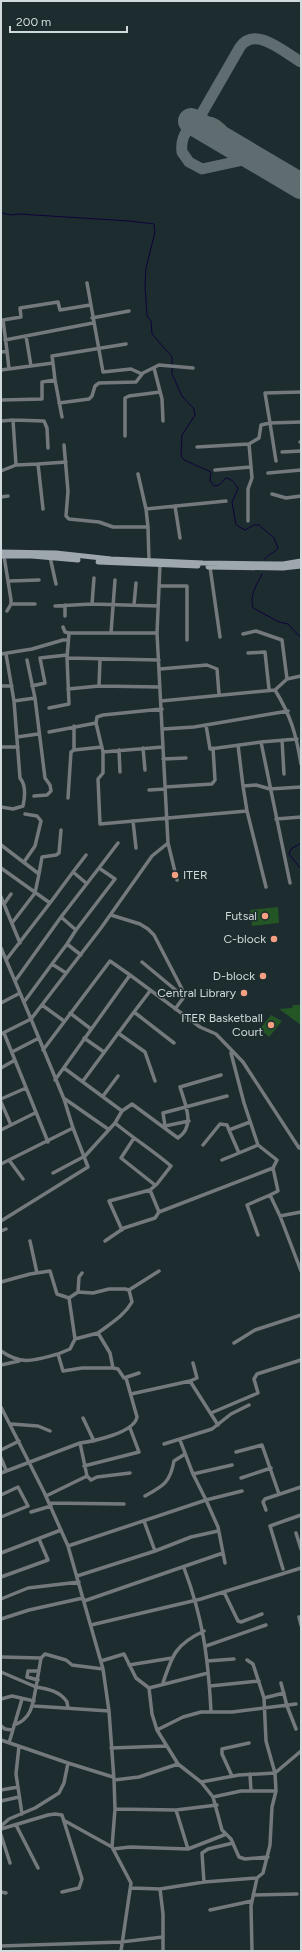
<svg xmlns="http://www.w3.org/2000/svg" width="302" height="1952" viewBox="0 0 302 1952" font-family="Figtree,sans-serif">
	<rect width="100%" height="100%" fill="#1d2c2f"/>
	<path fill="#235525" d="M278 907 279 923 252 926 250 910Z
		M293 1005H301V1025L279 1009 292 1008Z
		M271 1015 282 1021 269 1037 260 1029Z"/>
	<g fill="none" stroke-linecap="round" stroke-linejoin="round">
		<path stroke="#10023d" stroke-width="1" d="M1 213 11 215 19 214 129 221 154 224 155 232 146 268 145 286 147 316 151 321 152 334 172 357V374L182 396 194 409 195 415 182 435 181 456 184 460 211 472 210 481 214 486 219 485 226 478C232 479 236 484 238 489L232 502 236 525 245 530 254 525H259L274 538 278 548C275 553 269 553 265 559
			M262 574C257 584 249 596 253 608L279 622 288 624 301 638
			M301 843 291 849 289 854 301 869"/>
		<path stroke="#606d70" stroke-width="11" d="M207 130 201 122 202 113 240 47C255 25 285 53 301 62
			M227 142C221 110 178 118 182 152L189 162 202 169 248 159 260 162"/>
		<path stroke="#606d70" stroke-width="26" d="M191 121 301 186"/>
		<path stroke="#74797d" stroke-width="3.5" d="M87 283 103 372 131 369 142 374
			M92 318 129 311
			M26 336 31 366
			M5 340 93 323
			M7 351 3 320 21 317 20 308 58 302 60 310 90 305
			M1 352 7 351 9 369
			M154 368 162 399 163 421
			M1 370 53 363 52 356 126 344
			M55 380 62 417
			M301 392 265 393 270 423 301 422
			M1 400 42 399V382L55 380 53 363
			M59 403 89 399 92 396 95 386 99 383 136 382 143 373 159 365 193 368
			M13 420 44 421 47 428 48 448
			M1 421 13 420 16 465 1 471
			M125 436V398L129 396 160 392
			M300 442H301
			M64 445 68 491 66 516 69 519 99 522 113 527H148L146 509 226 501
			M197 447 249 444 259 438 261 425 270 423 276 461
			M282 452 301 451
			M38 464 66 462
			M16 465 38 464 43 509
			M215 470 251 467
			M268 473 301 470
			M138 474 146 509
			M272 494 286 498 301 496
			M1 497 8 496
			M175 506 180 538
			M248 521V489L252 478 249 444
			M148 527 149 561
			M4 556 11 600V604L7 611
			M50 557 56 584
			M210 567 220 637
			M10 581 39 580
			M159 586H187V640
			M11 604H35
			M92 604 94 578
			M134 605 136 583
			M55 606 92 604 158 606
			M65 616V605
			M63 627 65 632 69 633
			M111 633 115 580
			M243 634 256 631 282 640 287 679
			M248 653 265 652 269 689
			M1 654 32 649 63 640H68
			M67 658 159 660
			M100 659 99 686 160 687
			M27 660 35 698
			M160 669 207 665 217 669 219 694
			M1 686H12
			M32 686 45 683 40 658 67 655
			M68 689 99 686
			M275 690 287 679 301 676
			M14 701 35 698 45 778 50 785 51 791 47 795 34 796
			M161 701 275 690C291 716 296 734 301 764
			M49 708 69 704 67 658 69 633H157
			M96 723 97 717 103 715 162 709
			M206 725 210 749 261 742
			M163 729 194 727 288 711
			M49 732 96 723 103 752
			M17 737 38 734
			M282 740 284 774
			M238 745 243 786 256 785 270 789 301 787
			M1 747H18
			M163 747 103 752V773L98 779 100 824 247 811 266 887
			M143 748 145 770
			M74 750V726
			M119 750 120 772
			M163 759 186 758
			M243 786 247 811
			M165 787 212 784 215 780 213 748
			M149 790 165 789
			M68 798 71 752 74 750 102 747
			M1 807 13 809 23 806C25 797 26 785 20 778L14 701 6 654
			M276 819 301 817
			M133 821 136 848
			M168 843 177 880
			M1 845 39 874 35 893 12 923
			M24 862 35 846 41 821 37 816 25 814
			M1 868 50 903 6 960
			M99 868 118 843
			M73 872 86 855
			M39 874 42 857 56 855 59 853 61 830
			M290 883 261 742 297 739
			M1 897 20 943
			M50 903 73 872 86 883
			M4 904 11 894
			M111 915 140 924 148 929 154 935 182 989 184 997 175 1009
			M61 917 99 868 115 879 76 930
			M1 948 31 1019 1 1034
			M142 962 184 997
			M66 973 52 964 67 944
			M15 981 61 917 76 930 67 944 81 955
			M150 991 134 1012 174 1043
			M24 1002 52 964
			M1 1003 20 993
			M42 1005 64 1021
			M70 1013 91 1029
			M4 1033 48 1142
			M118 1033 145 1052 155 1081
			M84 1038 104 1052
			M43 1050 110 961 130 975
			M12 1052 39 1038
			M231 1053 244 1103 258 1145 277 1160 273 1168 278 1191 270 1195 280 1216 301 1271
			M1 1068 15 1060
			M55 1080 130 975 200 1027 216 1034 243 1062 299 1148 301 1146
			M83 1081 134 1012
			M103 1096 118 1076
			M1 1099 26 1088
			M65 1099 108 1129
			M1 1102 11 1125
			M122 1111 132 1104 178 1138C196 1126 185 1104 180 1087L221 1075
			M189 1121 165 1126 163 1113 227 1096
			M115 1123C133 1138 152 1150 171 1166L157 1184 150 1190 159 1212
			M1 1130 35 1113
			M229 1130 239 1153 258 1145
			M134 1138 121 1158 155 1185
			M203 1145 220 1124 227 1125 229 1130 250 1122
			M9 1160 23 1179
			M222 1160 239 1153
			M1 1164 73 1128 64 1099 31 1019 101 928 152 856 168 843 157 633 160 565
			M53 1173 85 1156 115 1123 122 1111 64 1068
			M280 1216 301 1212
			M1 1221 88 1167 73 1128
			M122 1230 109 1201 150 1190
			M1 1231 6 1229
			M258 1235 247 1205 270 1195
			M30 1241 37 1273
			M105 1241 124 1228 155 1218 159 1212 273 1168
			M1 1282 30 1274 50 1271 57 1294 69 1298 78 1292 93 1293 109 1289H125L129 1290 132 1302C124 1316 111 1323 98 1333L110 1353 113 1368
			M129 1290 159 1271
			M78 1292 79 1277 82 1273
			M75 1339 98 1333
			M234 1343 255 1330 301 1315
			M1 1351C22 1366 35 1360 58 1354L63 1371 82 1368H113L118 1369 124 1378 139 1373
			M58 1354 70 1349 75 1339 69 1298
			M193 1363 197 1378 190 1381 218 1425
			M1 1365 19 1361
			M131 1394 190 1381
			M1 1407 44 1492 68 1546 103 1669 109 1711 114 1780 115 1809 112 1847 131 1883 121 1951
			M211 1413 258 1393 254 1379 257 1374 301 1360
			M83 1418 94 1441
			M11 1424 38 1426 50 1431
			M180 1440 193 1474 206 1500 242 1491
			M80 1443C94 1441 134 1433 137 1417L126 1378
			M164 1444 212 1429 231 1414 249 1405
			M1 1450 19 1441
			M236 1452 262 1445 279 1494
			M1 1458 6 1470
			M84 1466 139 1452 130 1428
			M1 1473 80 1443 87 1476
			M193 1474 232 1465
			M241 1478 271 1468
			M1 1495 18 1487 28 1506 1 1517
			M46 1496 87 1476 91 1480 97 1477 130 1473
			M145 1496C163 1486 170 1483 174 1461L185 1454
			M49 1503 124 1504
			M266 1510 263 1502 265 1499 301 1487
			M31 1512 51 1506
			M144 1521 155 1551
			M296 1533 301 1549
			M68 1546 206 1500 218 1527 225 1563
			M1 1553 61 1530
			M184 1568C203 1618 208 1657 211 1711
			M283 1569 270 1526 301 1515
			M77 1576 155 1551 191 1537 218 1531
			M1 1577 48 1560 39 1539
			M224 1592 238 1621 241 1622 262 1614
			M1 1599 28 1588 79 1582
			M84 1601 223 1553
			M299 1617 301 1625
			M1 1619 29 1610 83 1598
			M91 1625 201 1599 301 1568
			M206 1646 266 1625
			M1 1657 41 1658 36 1687C48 1689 60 1691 67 1702L68 1708
			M41 1658 45 1654 66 1660 72 1665 103 1669
			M101 1661 124 1654 136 1678 149 1688
			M207 1661 234 1659
			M129 1665 172 1658
			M1 1672 36 1687C33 1703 32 1719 14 1725
			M208 1673 149 1688 152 1714 157 1730 178 1764 201 1782 213 1797 222 1830 231 1839 239 1857 245 1859 268 1857
			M38 1680 27 1677 28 1671H39
			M163 1683C172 1655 176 1644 204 1631
			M281 1683 287 1706 296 1729
			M210 1686 259 1681
			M264 1698 284 1693
			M1 1699 12 1696 34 1701
			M34 1706 109 1711
			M1 1726 5 1729 12 1730
			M157 1730 183 1717 201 1712H232L296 1704
			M1 1740 68 1763 113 1777
			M9 1743 22 1699
			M19 1746 16 1774 22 1814
			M111 1748 166 1746
			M250 1774 251 1791
			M232 1776 222 1754V1749L249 1743
			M114 1780 139 1777 178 1764
			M201 1782 239 1775 275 1773 301 1751
			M1 1790 18 1787
			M213 1797 241 1791H276
			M1 1801 19 1797
			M115 1809 176 1810 217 1805
			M176 1810 188 1849
			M65 1821 112 1847
			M16 1825 38 1868
			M1 1826 9 1819 35 1808 59 1793 64 1783 68 1763
			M1 1829 48 1815 55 1814 62 1815 82 1879 79 1888 62 1892
			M1 1835 10 1863
			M113 1849 130 1847 188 1849 224 1835
			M204 1882 202 1853 208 1849 233 1843
			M131 1888 160 1889 204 1882 257 1878 263 1873 270 1845 272 1807 276 1791 275 1773 266 1741 264 1698 253 1664 247 1660
			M160 1889 163 1914V1951
			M1 1892 6 1893
			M253 1895 297 1894
			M210 1910 252 1901
			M1 1946 121 1942 163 1937
			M252 1951 251 1906 257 1878"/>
		<path stroke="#9ea6ae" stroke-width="5" d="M1 552 56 553 111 559 203 563 283 564 301 561
			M1 556H32L78 560
			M98 562 198 566
			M208 567 283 568 301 566"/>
	</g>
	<g fill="#f2a081" stroke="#1d2c2f" stroke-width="1.5">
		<circle cx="175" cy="875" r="4"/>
		<circle cx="265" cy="916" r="4"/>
		<circle cx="274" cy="939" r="4"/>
		<circle cx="263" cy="976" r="4"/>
		<circle cx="244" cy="993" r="4"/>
		<circle cx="271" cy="1025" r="4"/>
	</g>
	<g text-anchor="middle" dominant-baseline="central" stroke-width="3" stroke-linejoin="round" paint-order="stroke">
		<g font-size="12" fill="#d0d9db" stroke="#1d2c2f" text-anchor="end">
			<text x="183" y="875" text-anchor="start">ITER</text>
			<text x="257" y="916">Futsal</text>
			<text x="266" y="939">C-block</text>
			<text x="255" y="976">D-block</text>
			<text x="236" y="993">Central Library</text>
			<text x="263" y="1018">ITER Basketball<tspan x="263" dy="14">Court</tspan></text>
		</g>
	</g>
	<rect width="302" height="1952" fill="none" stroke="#d0d9db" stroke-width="4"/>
	<path d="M10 26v6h117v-6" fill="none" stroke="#d0d9db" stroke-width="2"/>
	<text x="16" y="26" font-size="12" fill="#d0d9db" stroke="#1d2c2f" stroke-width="3" paint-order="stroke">200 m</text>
</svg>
